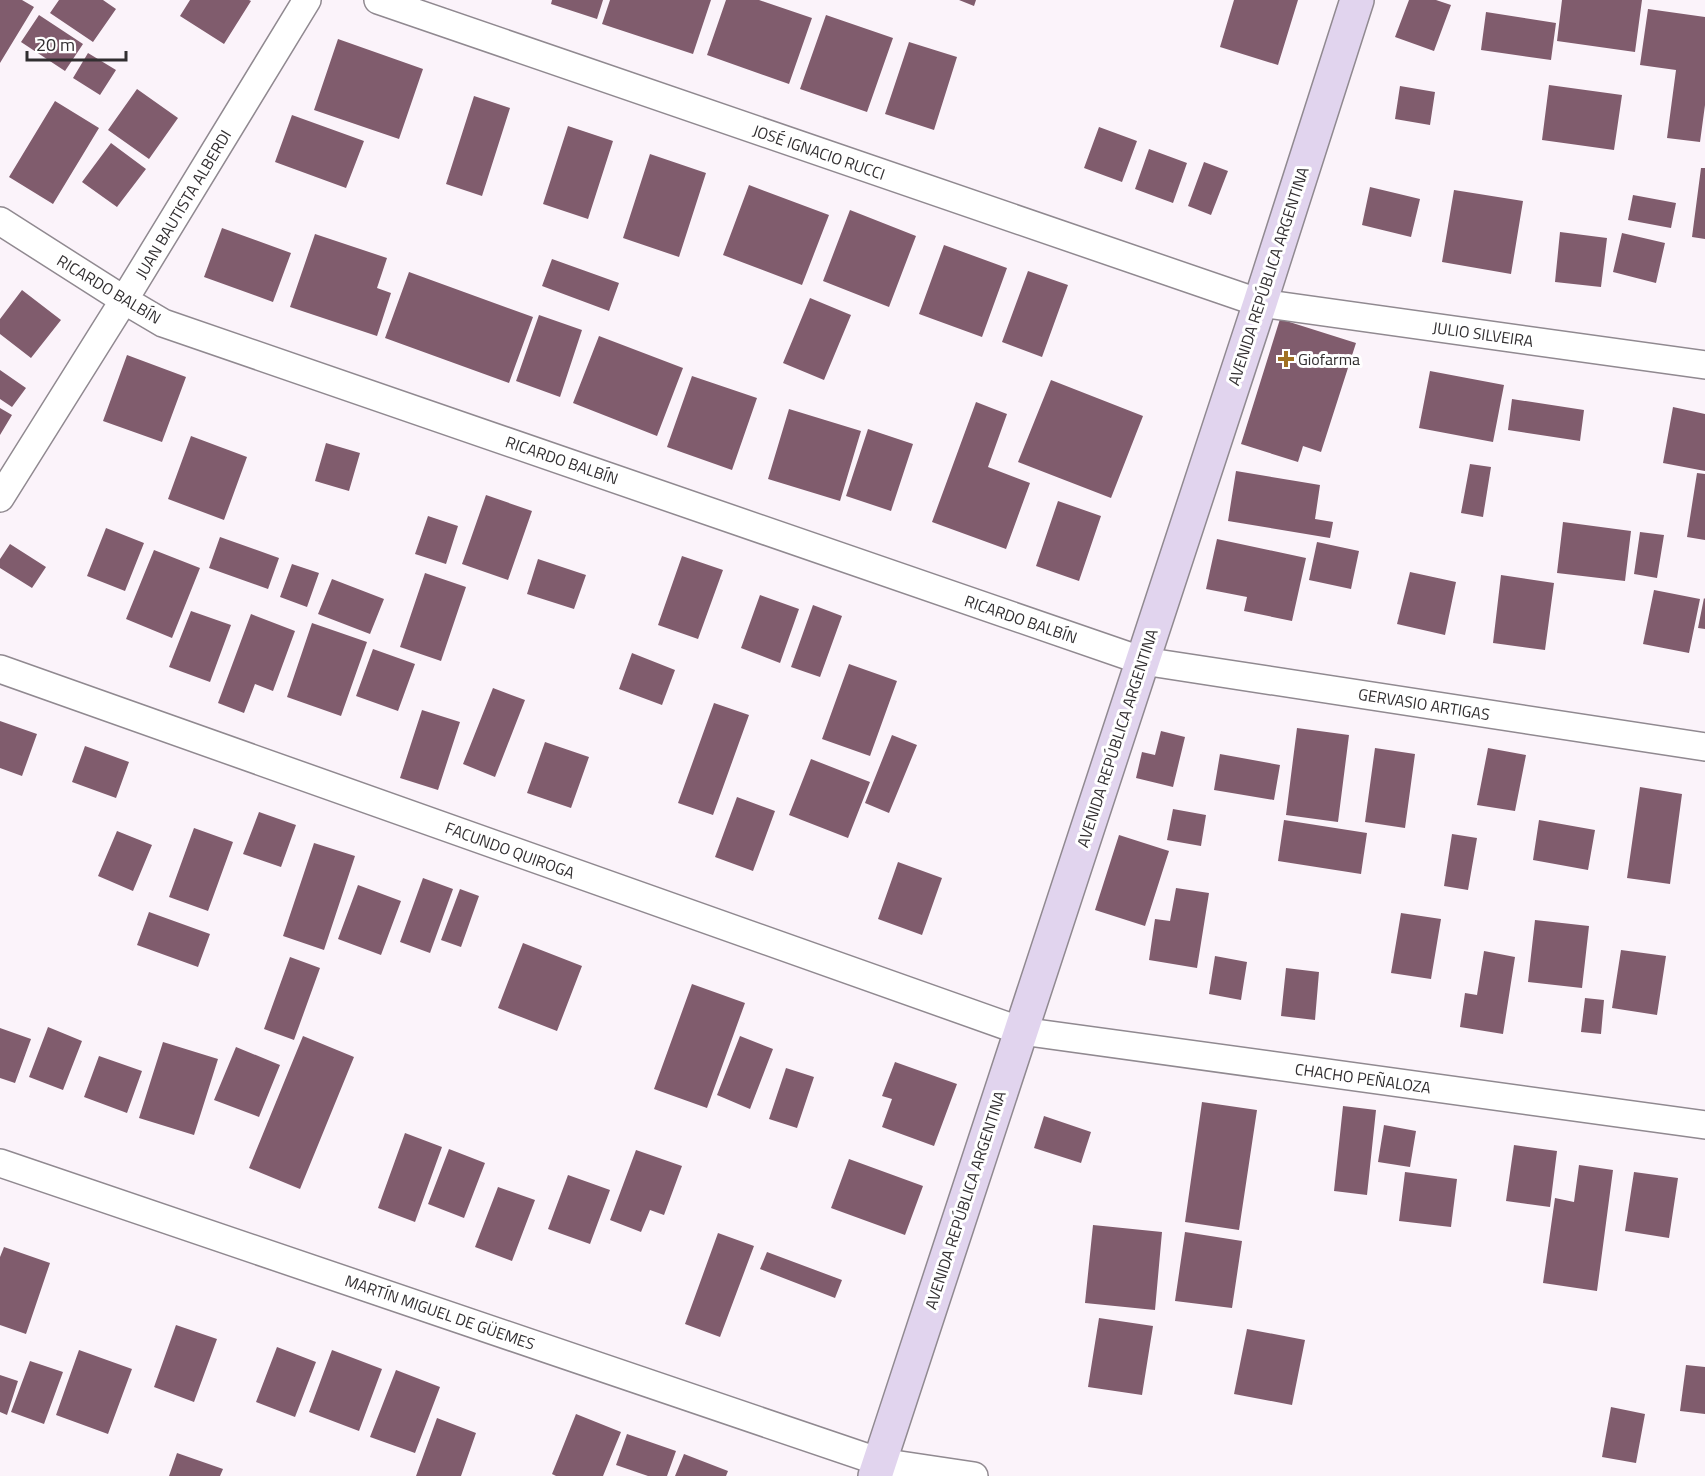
<svg xmlns="http://www.w3.org/2000/svg" width="1705" height="1476" viewBox="0 0 1705 1476" font-family="'Titillium Web',sans-serif">
	<rect width="100%" height="100%" fill="#fbf3fa"/>
	<path fill="#805c6d" d="M0 0H22L34 7 0 63Z
		M59 0H103L116 9 93 42 50 13Z
		M190 0H249L251 1 224 44 180 16Z
		M552 0H603L597 19 551 4Z
		M610 0H711L693 54 602 24Z
		M726 0H759L812 18 789 84 707 55Z
		M959 0H976L974 6Z
		M1234 0H1298L1278 65 1220 47Z
		M1409 0H1436L1451 5 1434 51 1395 37Z
		M1562 0H1642L1635 52 1557 41Z
		M1648 9 1705 17V105L1700 142 1667 138 1676 70 1640 65Z
		M1486 12 1556 23 1551 60 1481 50Z
		M39 15 83 44 65 71 21 42Z
		M826 15 893 38 867 112 800 89Z
		M338 39 423 69 399 139 314 110Z
		M909 42 957 57 934 130 885 114Z
		M88 53 116 70 100 95 73 78Z
		M1549 85 1622 95 1614 150 1542 140Z
		M1400 86 1435 92 1430 125 1395 119Z
		M137 89 178 118 149 159 108 130Z
		M474 96 510 108 482 196 446 184Z
		M55 101 99 128 53 204 9 177Z
		M292 115 364 141 346 188 275 162Z
		M568 126 613 141 588 219 543 204Z
		M1099 127 1137 141 1122 182 1084 168Z
		M111 143 146 169 117 207 82 182Z
		M1149 149 1187 163 1173 203 1135 189Z
		M650 154 706 173 679 257 623 238Z
		M1204 162 1228 171 1211 215 1188 206Z
		M1701 168H1705V239L1692 237Z
		M749 185 829 215 802 285 723 255Z
		M1370 187 1420 199 1411 237 1362 225Z
		M1454 190 1523 201 1511 274 1442 262Z
		M1633 195 1676 203 1671 228 1628 220Z
		M850 210 916 236 889 307 823 281Z
		M222 228 291 253 273 302 204 277Z
		M1560 232 1607 238 1601 287 1555 282Z
		M1622 233 1665 243 1656 283 1613 272Z
		M315 234 387 258 377 288 391 293 377 336 290 307Z
		M944 245 1007 268 982 337 919 314Z
		M552 259 619 283 609 311 542 286Z
		M1028 271 1068 285 1042 357 1002 342Z
		M409 272 533 317 509 383 385 338Z
		M22 290 61 320 31 358 0 334V319Z
		M810 298 851 315 824 380 783 363Z
		M539 315 582 330 560 397 516 381Z
		M1280 319 1356 343 1321 452 1303 446 1298 462 1241 444Z
		M599 336 683 368 657 436 573 403Z
		M127 355 186 377 162 442 103 421Z
		M0 370 26 388 12 407 0 399Z
		M1430 371 1504 385 1493 442 1419 428Z
		M692 376 757 398 732 470 667 447Z
		M1051 380 1143 416 1111 498 1018 462Z
		M1512 399 1584 410 1580 441 1508 430Z
		M976 402 1007 414 988 467 1030 483 1006 549 932 522Z
		M1673 407 1705 414V471L1663 463Z
		M0 408 12 415 0 435Z
		M789 409 861 431 840 501 768 479Z
		M868 429 913 444 891 511 846 496Z
		M191 436 247 457 224 520 168 499Z
		M326 443 360 453 349 491 315 481Z
		M1470 464 1491 467 1483 517 1461 513Z
		M1236 471 1320 485 1315 519 1333 522 1330 538 1228 521Z
		M1697 473 1705 474V540L1687 537Z
		M486 495 532 511 508 580 462 564Z
		M1058 501 1101 516 1079 581 1036 566Z
		M428 516 458 526 446 564 415 554Z
		M1563 522 1631 531 1625 581 1557 573Z
		M106 528 144 543 125 591 87 576Z
		M1640 532 1664 535 1657 578 1634 574Z
		M220 537 279 558 268 589 209 568Z
		M1217 539 1306 558 1292 621 1244 611 1247 597 1206 589Z
		M1317 542 1359 551 1351 589 1309 580Z
		M10 544 46 567 32 588 0 568V559Z
		M154 550 200 568 172 638 126 619Z
		M682 556 723 570 698 639 658 625Z
		M538 559 586 575 574 609 527 594Z
		M292 564 319 573 307 607 280 597Z
		M1410 572 1456 582 1445 635 1397 624Z
		M425 573 466 587 441 661 400 647Z
		M1501 575 1554 583 1545 650 1493 643Z
		M332 579 384 599 370 634 318 614Z
		M1654 590 1700 599 1689 653 1643 644Z
		M760 595 799 609 780 663 741 648Z
		M1704 598 1705 599V629L1698 628Z
		M813 605 842 616 820 677 791 667Z
		M191 611 231 625 210 682 169 667Z
		M251 614 295 631 273 691 255 684 244 713 218 703Z
		M312 623 367 642 341 716 287 697Z
		M373 649 415 664 398 711 356 696Z
		M632 653 675 670 662 705 619 689Z
		M849 664 897 681 870 756 822 739Z
		M493 688 525 700 495 777 463 764Z
		M714 703 749 715 713 815 678 803Z
		M422 710 460 722 438 790 400 778Z
		M0 721 37 734 22 776 0 768Z
		M1297 728 1349 735 1338 822 1286 815Z
		M1161 731 1185 737 1173 787 1136 778 1142 752 1155 755Z
		M892 735 917 745 889 813 865 803Z
		M545 742 589 757 571 808 527 793Z
		M85 746 129 762 116 798 72 782Z
		M1375 748 1415 754 1405 828 1365 822Z
		M1488 748 1526 755 1515 811 1477 805Z
		M1220 754 1280 765 1274 800 1214 790Z
		M811 759 870 782 848 838 789 815Z
		M1640 787 1682 794 1670 884 1627 878Z
		M737 797 775 811 753 871 715 857Z
		M1173 809 1206 815 1201 846 1167 840Z
		M259 812 296 825 281 867 243 854Z
		M1284 820 1367 833 1361 874 1278 861Z
		M1539 820 1595 830 1588 870 1533 860Z
		M194 828 233 842 208 911 169 897Z
		M117 831 152 845 133 891 98 876Z
		M1452 834 1477 838 1468 890 1444 886Z
		M1119 835 1169 851 1145 926 1095 910Z
		M314 843 355 856 324 950 283 936Z
		M898 862 942 878 922 935 878 919Z
		M423 878 453 889 430 953 400 942Z
		M358 885 401 901 381 955 338 939Z
		M1176 888 1209 893 1197 968 1149 960 1155 919 1170 921Z
		M460 889 479 896 461 947 441 940Z
		M149 912 210 934 198 967 137 945Z
		M1401 913 1441 919 1431 979 1391 973Z
		M1535 920 1589 926 1582 988 1528 982Z
		M523 943 582 966 557 1031 498 1008Z
		M1621 950 1666 956 1657 1015 1612 1008Z
		M1484 951 1515 957 1503 1034 1460 1027 1465 993 1477 995Z
		M1215 956 1247 962 1241 1000 1209 994Z
		M290 957 320 968 294 1040 264 1029Z
		M1286 968 1319 972 1315 1020 1281 1016Z
		M692 984 745 1003 707 1108 654 1089Z
		M1585 998 1604 1000 1601 1034 1581 1032Z
		M48 1027 82 1041 63 1090 29 1077Z
		M0 1028 31 1039 15 1083 0 1078Z
		M303 1036 354 1057 300 1189 249 1168Z
		M740 1036 773 1049 750 1109 717 1095Z
		M163 1042 218 1059 194 1135 139 1118Z
		M236 1047 280 1065 259 1117 214 1100Z
		M99 1056 142 1071 127 1113 84 1097Z
		M895 1062 957 1084 934 1146 882 1127 892 1099 882 1096Z
		M786 1068 814 1077 797 1128 769 1119Z
		M1202 1102 1257 1110 1239 1230 1185 1222Z
		M1343 1106 1376 1110 1367 1195 1334 1191Z
		M1044 1116 1091 1132 1081 1163 1034 1148Z
		M1384 1125 1416 1131 1410 1167 1378 1162Z
		M405 1133 442 1147 415 1222 378 1208Z
		M1514 1145 1557 1151 1550 1207 1506 1201Z
		M449 1149 485 1163 464 1218 428 1204Z
		M636 1150 682 1166 664 1215 650 1210 641 1232 610 1220Z
		M849 1159 923 1186 905 1235 831 1208Z
		M1579 1165 1613 1170 1597 1291 1543 1283 1555 1198 1574 1202Z
		M1405 1172 1457 1179 1451 1227 1399 1221Z
		M1634 1172 1678 1178 1669 1238 1625 1231Z
		M568 1175 610 1190 590 1244 548 1229Z
		M498 1187 535 1200 512 1261 475 1247Z
		M1093 1225 1162 1232 1155 1310 1085 1303Z
		M1185 1232 1242 1241 1232 1308 1175 1301Z
		M718 1233 754 1246 720 1337 685 1324Z
		M4 1247 50 1263 26 1334 0 1325V1257Z
		M767 1252 842 1280 835 1298 760 1269Z
		M1099 1318 1153 1326 1142 1395 1088 1387Z
		M176 1325 217 1339 194 1402 154 1387Z
		M1247 1329 1305 1340 1292 1405 1234 1394Z
		M277 1347 316 1362 295 1417 256 1402Z
		M79 1350 132 1369 108 1434 56 1415Z
		M332 1350 382 1369 359 1431 309 1412Z
		M30 1361 63 1372 44 1424 11 1412Z
		M1686 1365 1705 1367V1414L1680 1411Z
		M396 1370 440 1387 415 1453 370 1437Z
		M0 1375 18 1381 7 1415 0 1412Z
		M1611 1407 1645 1414 1636 1463 1602 1457Z
		M576 1414 621 1432 603 1476H556L552 1474Z
		M437 1418 476 1433 461 1476H416Z
		M627 1434 676 1451 667 1476H648L616 1465Z
		M177 1453 223 1469 220 1476H169Z
		M684 1454 728 1471 726 1476H675Z"/>
	<g fill="none" stroke-linecap="round" stroke-linejoin="round">
		<g stroke="#908990" stroke-width="30">
			<path id="minor" d="M378 0 1260 303 1705 365
				M0 221 124 300 163 323 1143 661 1705 747
				M0 498 124 300 307 0
				M0 669 1021 1031 1705 1125
				M0 1163 880 1462 974 1476"/>
		</g>
		<g stroke="#908990" stroke-width="36">
			<path id="secondary" d="M875 1476 1260 303 1357 0"/>
		</g>
		<use href="#minor" stroke="#fff" stroke-width="27"/>
		<use href="#secondary" stroke="#e1d4ee" stroke-width="33"/>
	</g>
	<path fill="#a07124" stroke="#fff" stroke-width="2" d="M1283 350h6v6h6v6h-6v6h-6v-6h-6v-6h6z"/>
	<g text-anchor="middle" dominant-baseline="central" stroke-width="6" stroke-linejoin="round" paint-order="stroke">
		<g font-size="16" fill="#312e30" stroke="#fff">
			<text transform="translate(819 152) rotate(19)">JOSÉ IGNACIO RUCCI</text>
			<text transform="translate(183 204) rotate(-59)">JUAN BAUTISTA ALBERDI</text>
			<text transform="translate(1268 276) rotate(-72)">AVENIDA REPÚBLICA ARGENTINA</text>
			<text transform="translate(109 289) rotate(31)">RICARDO BALBÍN</text>
			<text transform="translate(1483 334) rotate(8)">JULIO SILVEIRA</text>
			<text transform="translate(562 460) rotate(19)">RICARDO BALBÍN</text>
			<text transform="translate(1021 619) rotate(19)">RICARDO BALBÍN</text>
			<text transform="translate(1424 704) rotate(9)">GERVASIO ARTIGAS</text>
			<text transform="translate(1117 738) rotate(-72)">AVENIDA REPÚBLICA ARGENTINA</text>
			<text transform="translate(510 850) rotate(20)">FACUNDO QUIROGA</text>
			<text transform="translate(1363 1078) rotate(8)">CHACHO PEÑALOZA</text>
			<text transform="translate(965 1200) rotate(-72)">AVENIDA REPÚBLICA ARGENTINA</text>
			<text transform="translate(440 1312) rotate(19)">MARTÍN MIGUEL DE GÜEMES</text>
		</g>
		<g font-size="16" fill="#312e30" stroke="#fff" text-anchor="start">
			<text x="1298" y="359">Giofarma</text>
		</g>
	</g>
	<path d="M27 51v9h99v-9" fill="none" stroke="#312e30" stroke-width="3"/>
	<text x="36" y="51" font-size="18" fill="#312e30" stroke="#ffffff" stroke-width="4.5" paint-order="stroke">20 m</text>
</svg>
